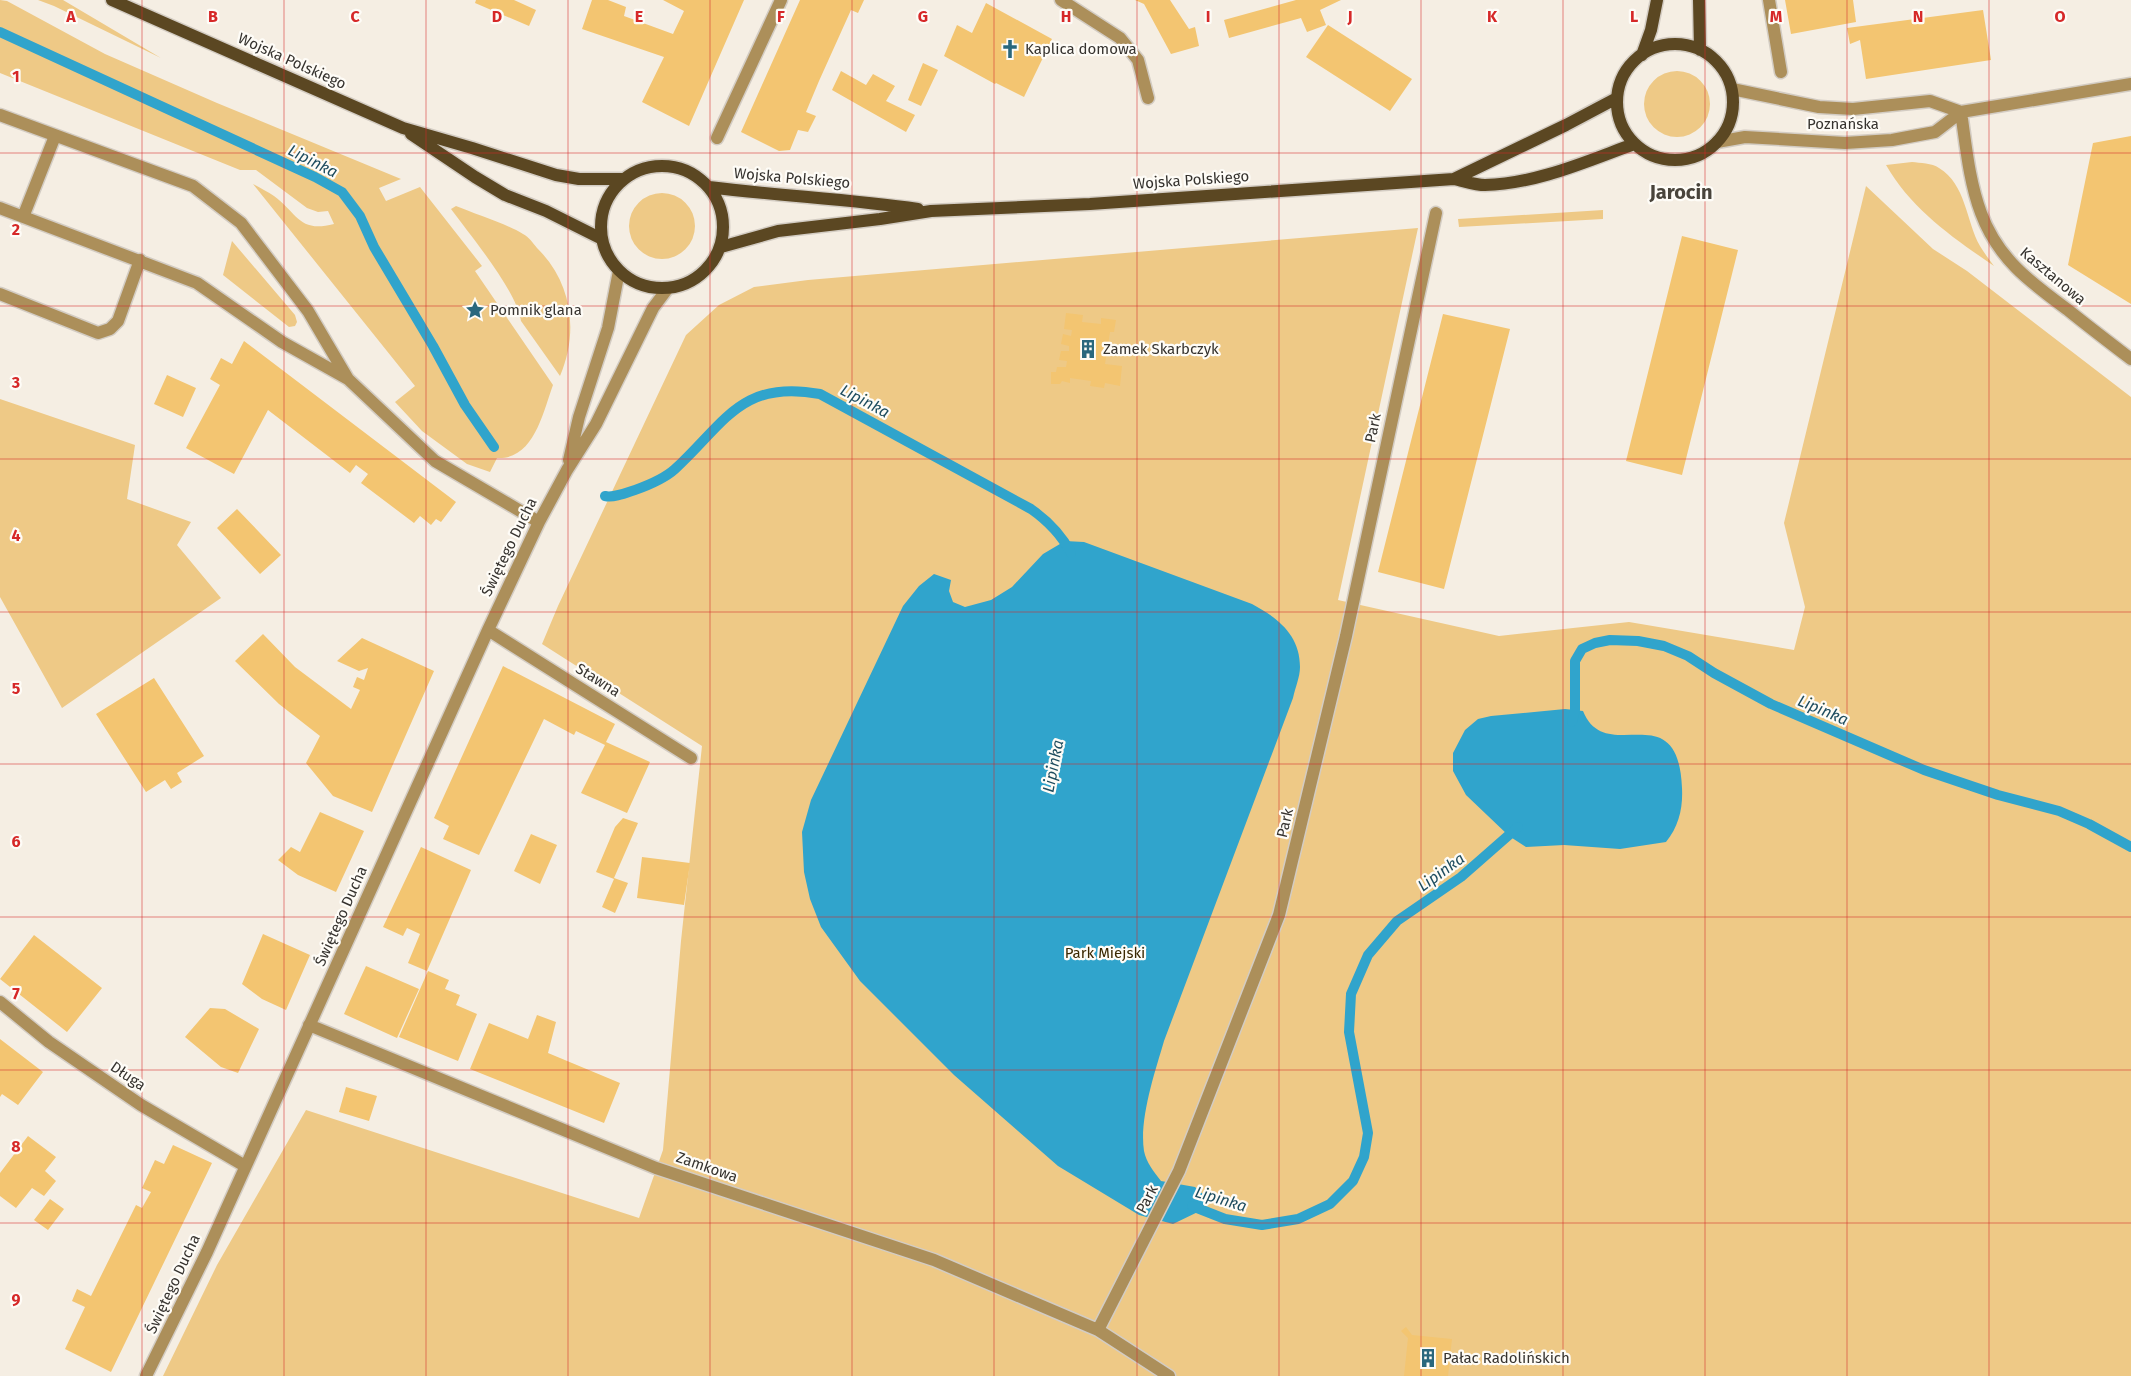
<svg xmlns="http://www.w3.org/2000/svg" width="2131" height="1376" viewBox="0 0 2131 1376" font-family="'Fira Sans',sans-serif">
	<rect width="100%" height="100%" fill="#f5eee3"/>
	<path fill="#eec986" d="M0 0 7 1 105 54 217 103 401 179 379 188 386 201 420 187 482 266 475 271 553 385C543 412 534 460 497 458L490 472 467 464 422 431 395 402 415 386 253 184C260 188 268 192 274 196 298 214 299 233 334 224L328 211 318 212 307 208 256 170H240L0 73Z
		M38 0H63L161 58 54 6Z
		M1644 104a33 33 0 1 1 66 0a33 33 0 1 1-66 0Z
		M1912 162C1920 163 1932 163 1939 168 1966 184 1966 221 1980 246 1984 253 1989 259 1994 266 1952 237 1912 210 1886 165Z
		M1866 186 1933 249 1967 271 2131 397V1376H163L217 1265 306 1110 639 1218 663 1150 681 941 702 746 542 644 558 606 686 335 719 305 754 287 808 280 1418 228 1338 600 1499 636 1629 622 1794 650 1805 607 1784 523Z
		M629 226a33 33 0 1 1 66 0a33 33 0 1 1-66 0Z
		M456 206C475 214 507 224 523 234 529 237 533 243 537 248 572 282 579 332 560 376L521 321C517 291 470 235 451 209Z
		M1603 210V219L1459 227 1458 219Z
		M232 241 295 315 297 322 295 326 289 327 223 275Z
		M0 399 135 445 127 499 191 522 177 545 221 598 62 708 0 597Z"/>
	<path fill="#30a4cc" d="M1065 541 1084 542 1252 604C1278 618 1300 635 1300 667 1300 677 1295 688 1293 698L1164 1041C1155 1072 1139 1119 1144 1151 1146 1162 1154 1172 1161 1181L1195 1187 1204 1195V1209L1173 1224 1139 1215 1058 1166 954 1075 860 981 821 927 810 899 804 872 802 832 811 800 903 606 919 586 934 574 951 580 949 591 953 602 965 607 991 600 1012 587 1043 554Z
		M1565 709 1583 711C1606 768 1678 692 1682 788 1683 808 1679 826 1666 842L1620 849 1564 845 1526 847 1509 836 1466 795 1453 771V753L1465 730 1478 719 1491 716Z"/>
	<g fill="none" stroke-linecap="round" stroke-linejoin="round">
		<path stroke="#30a4cc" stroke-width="10" d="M0 32 315 177 342 192 360 216 374 247 433 346 465 405 494 447
			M605 496C614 498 626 493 635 490 649 485 664 479 675 469 725 423 741 379 820 394L1031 509C1048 521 1061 534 1071 553
			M1572 722 1575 710V661L1582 649 1595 643 1610 640 1638 641 1664 646 1688 656 1714 673 1771 704 1924 770 1998 795 2059 811 2089 824 2131 847
			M1192 1206 1225 1219 1262 1225 1298 1219 1330 1204 1353 1181 1364 1157 1368 1133 1349 1032 1351 994 1368 955 1397 921 1461 877 1518 827"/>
	</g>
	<path fill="#f3c571" d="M476 0H514L536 10 529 26 475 3Z
		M592 0H608L626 7 624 16 673 34 684 11 663 0H744L689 126 642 102 664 57 582 29Z
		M800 0H864L858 13 851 10 819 81 806 112 816 116 808 132 798 130 790 150 779 151 741 132Z
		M1135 0H1170L1189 29 1195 27 1199 46 1171 54 1144 4Z
		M1296 0H1341L1320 10 1326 25 1307 32 1301 18 1229 38 1224 20Z
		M1785 0H1853L1856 22 1791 34Z
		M986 3 1052 39 1024 97 996 83 995 84 944 56 957 25 972 33Z
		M1983 10 1991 60 1866 79 1860 40 1850 44 1847 28Z
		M1328 25 1412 79 1390 111 1306 57Z
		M923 63 938 70 921 106 908 100Z
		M841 71 866 85 873 74 895 86 886 101 915 115 906 132 832 90Z
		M2131 136V304L2068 265 2093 143Z
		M1682 236 1738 250 1682 475 1626 461Z
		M1066 313 1083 315 1082 322 1101 324V318L1116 320 1114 332H1110L1105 364 1122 366 1120 386 1105 383 1104 388 1090 386 1091 381 1070 378V383L1062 381 1060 384H1051V372H1056L1057 367H1066L1067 361 1059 360 1061 351H1069V346L1061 344 1063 334 1071 336 1072 330 1064 329Z
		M1443 314 1510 329 1444 589 1378 572Z
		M244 341 456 502 441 522 436 519 431 525 420 516 414 523 361 483 368 474 356 465 350 473 268 410 234 474 186 448 220 385 210 379 221 358 232 364Z
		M167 375 196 388 183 417 154 404Z
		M237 509 281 555 260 574 217 528Z
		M263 634 295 667 351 709 360 690 353 687 357 677 364 680 368 668 359 671 337 661 362 638 434 671 372 812 333 796 306 763 320 736 279 704 235 661Z
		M503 666 615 724 606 742 650 762 627 813 581 793 605 745 576 731 574 735 544 719 479 855 443 839 449 826 434 818Z
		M154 678 204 756 177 773 182 782 171 789 165 780 146 792 96 714Z
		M320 812 364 831 336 892 298 875 278 860 291 847 300 852Z
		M623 818 638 823 614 878 628 883 615 913 602 907 614 879 596 872 615 827Z
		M531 834 557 845 540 884 514 871Z
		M421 847 471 870 427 971 408 963 420 934 407 928 403 936 383 927Z
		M642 857 690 863 684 905 637 898Z
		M263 934 310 955 286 1010 262 999 242 984Z
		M34 935 102 988 67 1032 0 979Z
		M366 966 419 989 397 1038 344 1014Z
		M428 971 449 980 445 989 460 995 456 1005 477 1014 458 1061 399 1037Z
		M210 1008 225 1009 259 1029 238 1073 221 1067 185 1037Z
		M537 1015 556 1022 548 1053 620 1083 604 1123 470 1069 489 1023 528 1039Z
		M0 1039 43 1072 18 1105 2 1094 0 1097Z
		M346 1087 377 1096 369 1121 339 1112Z
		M28 1136 56 1157 45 1171 56 1181 44 1196 32 1188 16 1208 0 1196V1173Z
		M173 1145 212 1163 111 1372 65 1349 85 1307 72 1301 77 1289 91 1296 136 1205 142 1208 151 1192 142 1188 155 1160 164 1164Z
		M50 1199 64 1209 48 1230 34 1220Z
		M1406 1327 1412 1335 1452 1339 1448 1376H1404L1408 1338 1401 1331Z"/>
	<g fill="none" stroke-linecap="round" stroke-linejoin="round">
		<g stroke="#d3ccc3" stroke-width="15">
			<path id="minor" d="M1061 0 1120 38 1138 60 1148 98
				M1769 0 1781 72
				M1732 89 1819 107 1853 109 1930 101 1961 112
				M1961 112C1966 146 1969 181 1981 213 1998 259 2030 282 2068 310 2089 327 2110 343 2131 359
				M0 115 193 186 241 223 308 311 348 379
				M717 138 781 0
				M1717 142 1745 137 1845 143 1892 140 1935 132 1961 112 2131 84
				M0 208 197 283 282 342 348 379 435 461 539 522
				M23 217 55 136
				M0 294 98 333 110 329 118 321 140 260
				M569 460 579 417 608 328 619 271
				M488 630 691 758
				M0 1002 49 1042 141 1105 245 1166
				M309 1025 656 1168 934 1260 1098 1330 1169 1376
				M1098 1330 1179 1171 1279 915 1346 636 1436 213
				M146 1376 207 1252 488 630 539 522 567 470 596 424 653 308 668 288"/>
		</g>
		<g stroke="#d3ccc3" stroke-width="15">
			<path id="major" d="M112 0 403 128 472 148 556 175 579 179H623
				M1699 0 1700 50
				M1617 102a58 58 0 1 1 116 0a58 58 0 1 1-116 0Z
				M1642 55 1651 30 1657 0
				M411 134 475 177 505 195 546 211 602 239
				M601 227a61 61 0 1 1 122 0a61 61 0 1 1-122 0Z
				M1454 179 1566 125 1617 98
				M709 187C779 196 849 199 918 209
				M721 247 778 231 880 219 931 211 1090 204 1454 179C1464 181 1475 185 1485 185 1536 184 1587 161 1634 144"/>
		</g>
		<use href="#minor" stroke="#ac8f5a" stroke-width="12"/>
		<use href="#major" stroke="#5b4722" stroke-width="12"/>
	</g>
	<path fill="none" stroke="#d62828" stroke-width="1" stroke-opacity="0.55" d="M142 0V1376M284 0V1376M426 0V1376M568 0V1376M710 0V1376M852 0V1376M994 0V1376M1137 0V1376M1279 0V1376M1421 0V1376M1563 0V1376M1705 0V1376M1847 0V1376M1989 0V1376M0 153H2131M0 306H2131M0 459H2131M0 612H2131M0 764H2131M0 917H2131M0 1070H2131M0 1223H2131"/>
	<defs>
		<g id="church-bare" transform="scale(1.5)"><path d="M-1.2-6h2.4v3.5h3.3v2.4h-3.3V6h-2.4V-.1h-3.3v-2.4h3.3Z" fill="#2a677d" stroke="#fefcf7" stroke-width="2.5" paint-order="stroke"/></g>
		<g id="sight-bare" transform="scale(1.5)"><path d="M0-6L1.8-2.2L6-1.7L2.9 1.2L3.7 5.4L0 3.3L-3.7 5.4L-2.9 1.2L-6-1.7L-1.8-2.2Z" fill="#2a677d" stroke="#fefcf7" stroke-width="2.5" paint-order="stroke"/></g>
		<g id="building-bare" transform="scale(1.5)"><path d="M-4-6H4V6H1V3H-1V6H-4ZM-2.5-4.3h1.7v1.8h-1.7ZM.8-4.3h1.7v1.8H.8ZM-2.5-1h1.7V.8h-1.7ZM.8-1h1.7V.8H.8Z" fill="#2a677d" stroke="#fefcf7" stroke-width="2.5" paint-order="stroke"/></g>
	</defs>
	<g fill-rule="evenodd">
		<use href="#church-bare" x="1010" y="49"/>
		<use href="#sight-bare" x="475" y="310"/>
		<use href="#building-bare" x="1088" y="349"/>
		<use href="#building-bare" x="1428" y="1358"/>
	</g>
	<g text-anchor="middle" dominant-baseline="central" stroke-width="4.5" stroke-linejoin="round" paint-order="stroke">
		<g font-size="15" fill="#36332f" stroke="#fefcf7" text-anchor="start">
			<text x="1025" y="49">Kaplica domowa</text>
			<text x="490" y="310">Pomnik glana</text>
			<text x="1103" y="349">Zamek Skarbczyk</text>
			<text x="1443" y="1358">Pałac Radolińskich</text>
		</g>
		<g font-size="15" fill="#36332f" stroke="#fefcf7">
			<text transform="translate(292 61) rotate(24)">Wojska Polskiego</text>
			<text x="1843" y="124">Poznańska</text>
			<text transform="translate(792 178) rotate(5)">Wojska Polskiego</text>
			<text transform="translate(1191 180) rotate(-4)">Wojska Polskiego</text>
			<text transform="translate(2053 276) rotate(40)">Kasztanowa</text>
			<text transform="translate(1373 428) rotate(-78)">Park</text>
			<text transform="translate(509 547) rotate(-64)">Świętego Ducha</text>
			<text transform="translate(598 680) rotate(32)">Stawna</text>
			<text transform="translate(1285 823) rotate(-77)">Park</text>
			<text transform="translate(341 916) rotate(-66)">Świętego Ducha</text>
			<text transform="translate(128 1076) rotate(34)">Długa</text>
			<text transform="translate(707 1167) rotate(19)">Zamkowa</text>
			<text transform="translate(1147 1199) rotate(-63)">Park</text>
			<text transform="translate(173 1284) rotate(-65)">Świętego Ducha</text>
		</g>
		<g font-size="15" fill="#3a2802" stroke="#fefcf7">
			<text x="1105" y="953">Park Miejski</text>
		</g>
		<g font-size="16" font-style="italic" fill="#1f4d5f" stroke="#fefcf7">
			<text transform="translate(313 161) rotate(27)">Lipinka</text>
			<text transform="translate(865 401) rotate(28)">Lipinka</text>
			<text transform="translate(1823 710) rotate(23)">Lipinka</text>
			<text transform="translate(1053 766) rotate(-79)">Lipinka</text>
			<text transform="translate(1441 872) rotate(-36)">Lipinka</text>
			<text transform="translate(1221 1199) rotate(17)">Lipinka</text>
		</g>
		<g font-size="20" font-weight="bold" fill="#49443b" stroke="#fefcf7">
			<text x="1681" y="192">Jarocin</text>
		</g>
	</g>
	<g font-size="16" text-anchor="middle" font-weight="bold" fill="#d62828" stroke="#fefcf7" stroke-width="4.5" stroke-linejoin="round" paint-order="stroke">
		<text x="71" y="22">A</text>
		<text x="213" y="22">B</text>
		<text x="355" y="22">C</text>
		<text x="497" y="22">D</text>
		<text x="639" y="22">E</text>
		<text x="781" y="22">F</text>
		<text x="923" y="22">G</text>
		<text x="1066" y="22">H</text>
		<text x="1208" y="22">I</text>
		<text x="1350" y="22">J</text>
		<text x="1492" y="22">K</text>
		<text x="1634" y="22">L</text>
		<text x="1776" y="22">M</text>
		<text x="1918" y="22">N</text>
		<text x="2060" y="22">O</text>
		<text x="16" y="82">1</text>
		<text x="16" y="235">2</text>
		<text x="16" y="388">3</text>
		<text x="16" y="541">4</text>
		<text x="16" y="694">5</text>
		<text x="16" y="847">6</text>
		<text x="16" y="999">7</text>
		<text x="16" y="1152">8</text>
		<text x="16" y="1305">9</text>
	</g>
</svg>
